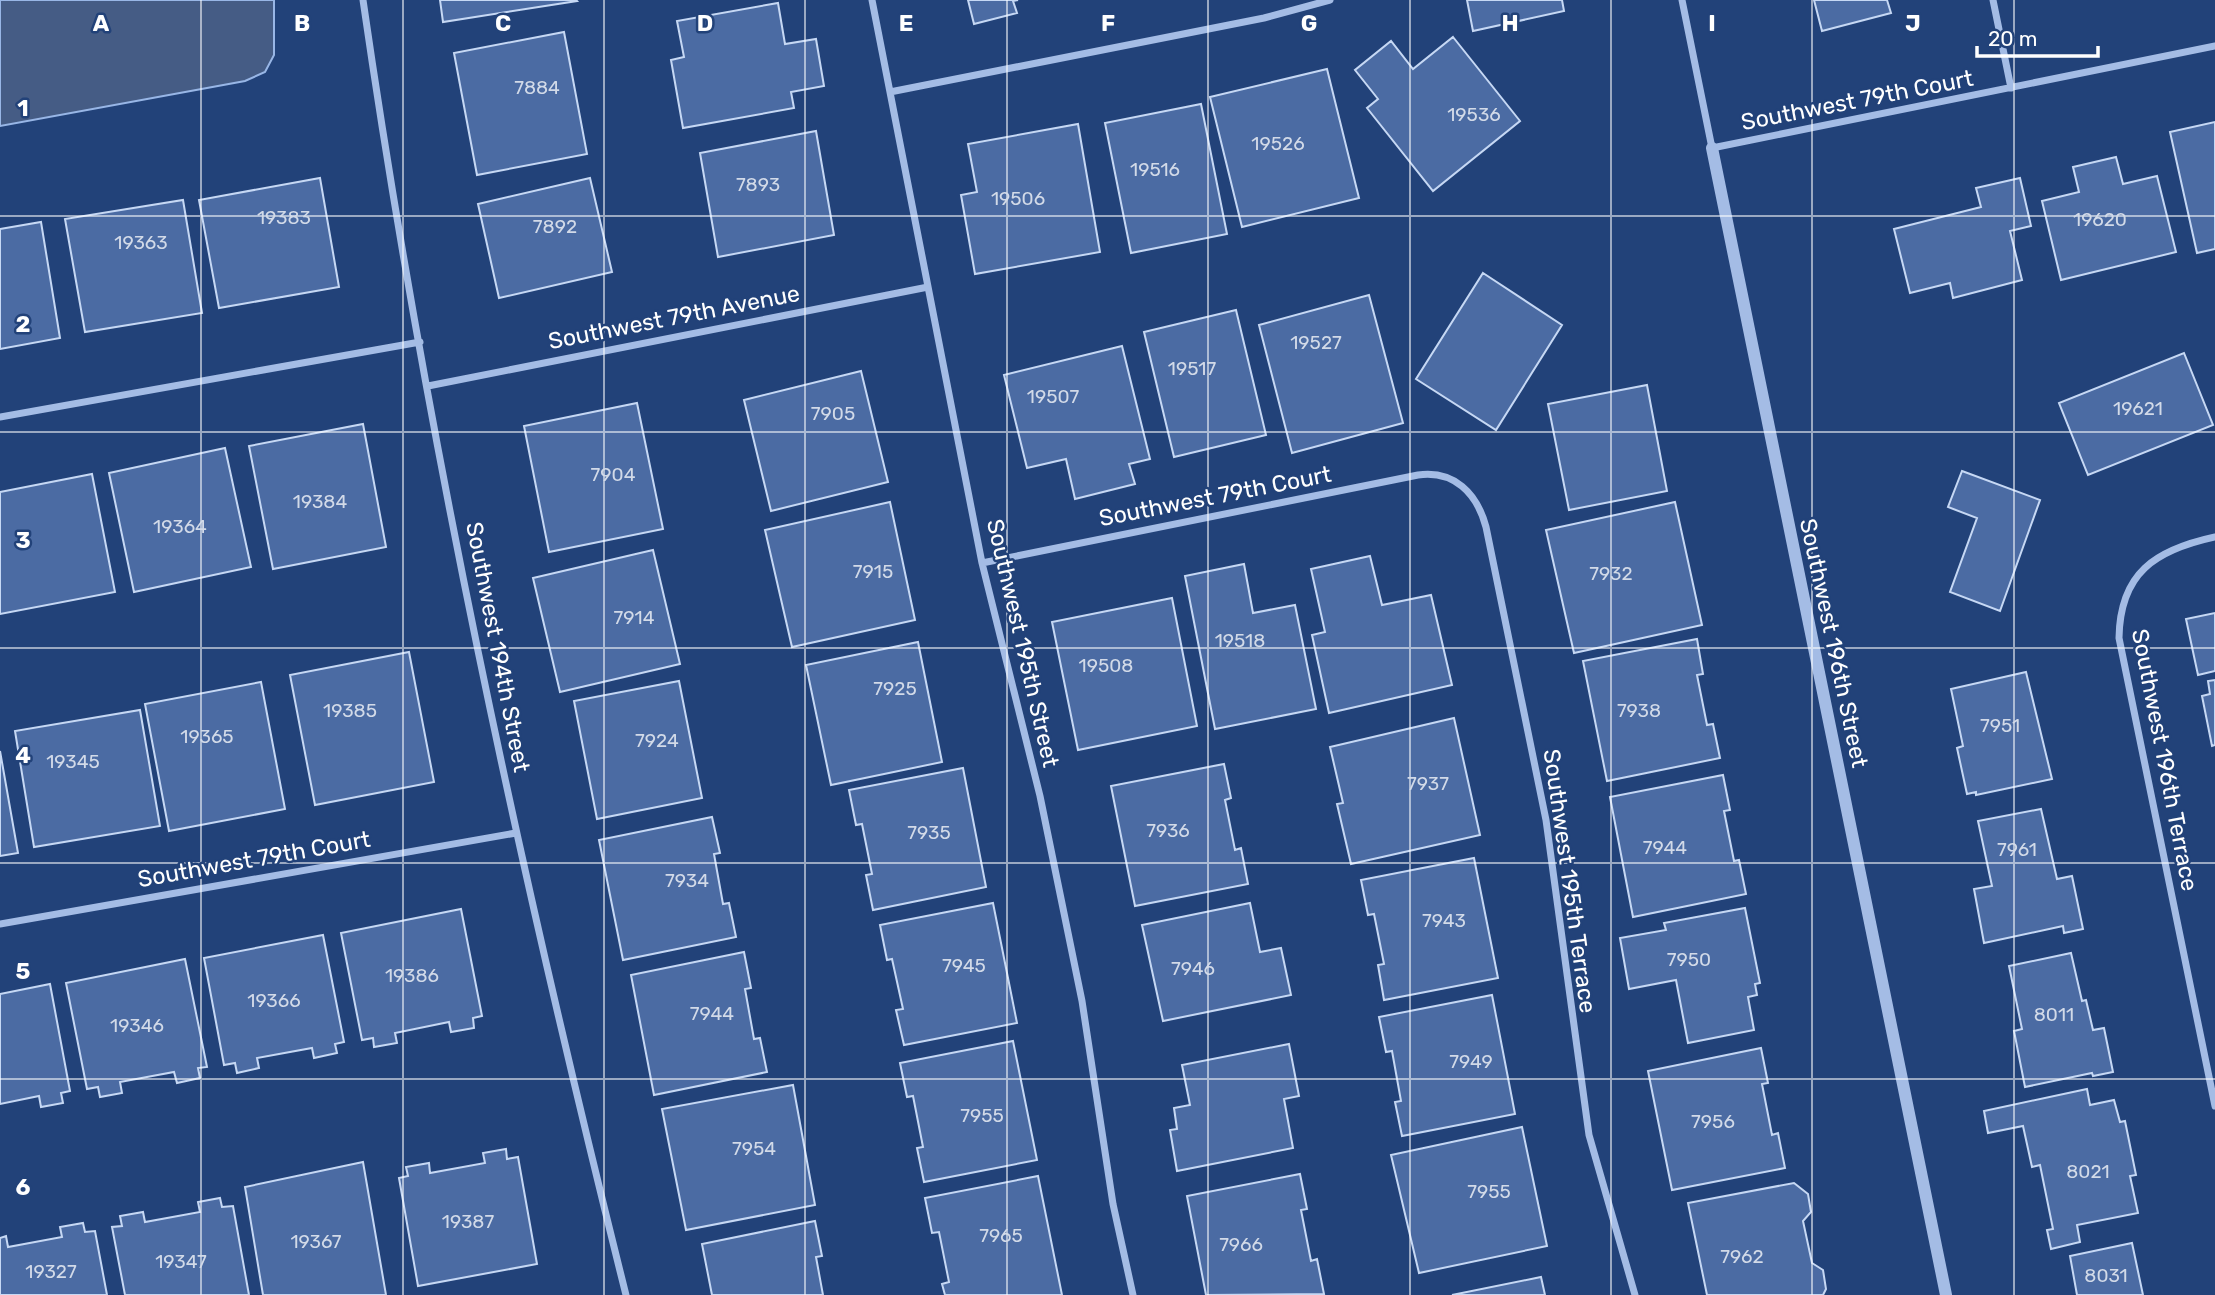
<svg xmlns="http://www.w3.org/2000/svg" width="2215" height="1295" viewBox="0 0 2215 1295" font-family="Rubik,sans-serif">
	<rect width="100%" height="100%" fill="#224279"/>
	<path fill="#455c85" stroke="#98b6e6" stroke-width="2" d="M0 0H274V55L265 72 245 81 0 126Z"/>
	<path fill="#4b6ba3" stroke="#c6d8f4" stroke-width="2" d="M440 0H576L577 1 443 22Z
		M968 0H1018L1013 1 1017 13 974 24Z
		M1467 0H1562L1564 11 1473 31Z
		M1814 0H1887L1891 13 1822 31Z
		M778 3 785 44 816 39 824 86 791 92 794 108 683 128 671 60 684 57 677 21Z
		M564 32 587 154 477 175 454 53Z
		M1453 37 1520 121 1433 191 1367 108 1378 99 1355 70 1391 41 1413 69Z
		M1327 69 1359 198 1242 227 1210 97Z
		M1201 104 1227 234 1131 253 1105 123Z
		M2215 122V249L2197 253 2170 132Z
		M1078 124 1100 252 975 274 961 195 977 192 968 144Z
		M816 131 834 235 718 257 700 153Z
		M2116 157 2123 184 2157 176 2176 252 2061 280 2042 201 2079 192 2073 167Z
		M320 178 339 287 219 308 199 200Z
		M590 178 612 272 499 298 478 204Z
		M2020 178 2031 226 2010 231 2022 280 1953 298 1950 283 1910 293 1894 229 1981 207 1976 188Z
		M183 200 202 313 85 332 65 219Z
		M41 222 60 338 0 349V229Z
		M1483 273 1562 325 1496 430 1416 379Z
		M1369 295 1403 423 1292 453 1259 325Z
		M1236 310 1266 435 1174 457 1144 332Z
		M1122 346 1150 459 1129 464 1135 484 1075 499 1066 459 1027 468 1004 375Z
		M2184 353 2213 425 2088 475 2059 403Z
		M861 371 888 482 771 511 744 400Z
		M1647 385 1667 491 1569 510 1548 404Z
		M637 403 663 529 549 552 524 426Z
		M363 424 386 547 273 569 249 446Z
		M225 448 251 567 134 592 109 473Z
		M1962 471 2040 500 2000 611 1950 592 1977 518 1948 507Z
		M92 474 115 592 0 614V492Z
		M890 502 915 620 792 647 765 530Z
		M1675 502 1702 625 1574 653 1546 530Z
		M653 550 680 664 560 692 533 578Z
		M1370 556 1382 605 1431 595 1452 685 1329 713 1312 635 1325 632 1311 569Z
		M1244 564 1253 613 1295 605 1316 709 1215 729 1185 576Z
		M1172 598 1197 726 1078 750 1052 622Z
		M2215 613V671L2198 675 2186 619Z
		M1697 639 1703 674 1697 675 1707 725 1713 724 1720 758 1607 781 1583 661Z
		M918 642 942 762 831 785 806 665Z
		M409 652 434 782 315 805 290 675Z
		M2026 672 2052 779 1976 795V792L1967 794 1957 748 1963 746 1951 689Z
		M2215 680V745L2212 746 2202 696 2210 694 2208 681Z
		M679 681 702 798 597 819 574 701Z
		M261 682 285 809 169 831 145 704Z
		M140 710 160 826 34 847 15 731Z
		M1454 718 1480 835 1351 864 1337 804 1343 803 1330 747Z
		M0 751 18 853 0 856Z
		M1224 764 1231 798 1225 800 1235 850 1241 848 1248 884 1135 906 1111 786Z
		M963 768 986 887 873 910 866 875 872 874 862 824 856 825 849 790Z
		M1723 775 1730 810 1724 811 1734 861 1739 860 1746 894 1633 917 1610 797Z
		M2041 809 2057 879 2072 876 2083 929 2064 933 2063 926 1984 943 1974 889 1992 886 1978 821Z
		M712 817 720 853 714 854 723 904 729 903 736 937 623 960 599 840Z
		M1474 858 1498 978 1384 1000 1378 965 1384 964 1374 914 1368 915 1361 880Z
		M993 903 1017 1023 904 1045 896 1010 903 1009 892 959 887 960 880 925Z
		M1250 903 1260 952 1281 948 1291 995 1163 1021 1142 925Z
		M1745 908 1760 983 1755 984 1757 995 1748 997 1754 1030 1688 1043 1676 980 1629 989 1620 938 1666 930 1664 923Z
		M461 909 482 1016 473 1018 474 1028 451 1032 449 1022 395 1033 397 1043 374 1047 373 1038 362 1040 341 933Z
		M323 935 344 1042 335 1044 337 1053 314 1058 312 1048 257 1058 259 1068 237 1073 235 1063 224 1065 204 958Z
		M744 952 751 988 745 989 754 1039 760 1038 767 1072 654 1095 631 975Z
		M2071 953 2082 1001 2086 1000 2093 1030 2104 1028 2113 1072 2093 1076 2092 1073 2025 1087 2014 1031 2022 1029 2009 966Z
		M185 959 207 1067 198 1068 200 1078 177 1083 174 1072 120 1082 122 1093 100 1097 98 1087 87 1089 66 983Z
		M50 984 70 1091 61 1093 63 1103 41 1107 39 1096 0 1104V994Z
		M1492 995 1515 1114 1402 1136 1395 1102 1401 1101 1392 1051 1386 1052 1379 1017Z
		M1013 1041 1037 1160 924 1182 917 1148 923 1147 913 1096 907 1097 900 1063Z
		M1289 1044 1299 1096 1284 1099 1293 1148 1177 1171 1170 1130 1177 1129 1174 1108 1190 1105 1182 1065Z
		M1761 1048 1768 1083 1762 1084 1772 1135 1778 1133 1785 1168 1672 1190 1648 1071Z
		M793 1085 815 1205 686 1230 662 1109Z
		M2087 1089 2090 1105 2114 1100 2120 1122 2125 1121 2136 1175 2130 1176 2138 1213 2077 1225 2080 1242 2051 1249 2047 1230 2053 1229 2040 1165 2032 1167 2023 1126 1988 1133 1984 1111Z
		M1522 1127 1547 1246 1419 1273 1391 1155Z
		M506 1149 507 1159 518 1157 537 1264 418 1286 399 1178 408 1176 406 1167 429 1163 430 1173 485 1163 483 1153Z
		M363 1162 386 1295H263L245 1187Z
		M1300 1174 1307 1209 1301 1210 1311 1261 1317 1259 1324 1294 1206 1295 1187 1196Z
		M1038 1176 1062 1295H945L942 1284 949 1282 939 1232 932 1233 925 1198Z
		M1794 1183 1808 1194 1811 1212 1803 1221 1812 1263 1823 1270 1826 1289 1823 1295H1707L1688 1203Z
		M220 1198 222 1207 233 1206 249 1295H125L112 1227 122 1226 120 1216 143 1212 145 1222 200 1212 198 1202Z
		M815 1221 822 1256 816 1257 823 1295H712L702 1244Z
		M83 1223 85 1232 95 1231 107 1295H0V1238L6 1236 8 1247 62 1237 60 1227Z
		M2132 1243 2143 1295H2077L2070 1256Z
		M1541 1277 1545 1295H1452Z"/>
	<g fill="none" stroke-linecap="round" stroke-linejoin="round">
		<path stroke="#a4bce5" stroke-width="7" d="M363 0C426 436 519 868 626 1295
			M872 0 982 563 1040 796 1082 1001 1113 1204 1133 1295
			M1682 0 1712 148 2215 46
			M1993 0 2011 88
			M890 92 1264 18 1330 0
			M428 386 928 287
			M0 417 420 342
			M2215 537C2155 550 2120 573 2119 638L2215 1106
			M982 563 1418 475C1454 470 1477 493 1486 527L1546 820 1589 1135 1635 1295
			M0 924 516 833"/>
		<path stroke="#a4bce5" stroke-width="12" d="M1712 148 1946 1295"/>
	</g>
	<path fill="none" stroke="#fff" stroke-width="2" stroke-opacity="0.55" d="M201 0V1295M403 0V1295M604 0V1295M805 0V1295M1007 0V1295M1208 0V1295M1410 0V1295M1611 0V1295M1812 0V1295M2014 0V1295M0 216H2215M0 432H2215M0 648H2215M0 863H2215M0 1079H2215"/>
	<g text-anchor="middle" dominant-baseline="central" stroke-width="5" stroke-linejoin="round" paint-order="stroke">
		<g font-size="19" fill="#d2dae8">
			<text x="537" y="87">7884</text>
			<text x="1474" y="114">19536</text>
			<text x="1278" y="143">19526</text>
			<text x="1155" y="169">19516</text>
			<text x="758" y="184">7893</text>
			<text x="1018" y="198">19506</text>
			<text x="284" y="217">19383</text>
			<text x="2100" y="219">19620</text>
			<text x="555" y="226">7892</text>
			<text x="141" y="242">19363</text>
			<text x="1316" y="342">19527</text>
			<text x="1192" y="368">19517</text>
			<text x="1053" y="396">19507</text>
			<text x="2138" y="408">19621</text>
			<text x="833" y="413">7905</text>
			<text x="613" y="474">7904</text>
			<text x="320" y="501">19384</text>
			<text x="180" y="526">19364</text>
			<text x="873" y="571">7915</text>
			<text x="1611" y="573">7932</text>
			<text x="634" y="617">7914</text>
			<text x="1240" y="640">19518</text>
			<text x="1106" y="665">19508</text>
			<text x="895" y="688">7925</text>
			<text x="350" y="710">19385</text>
			<text x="1639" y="710">7938</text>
			<text x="2000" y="725">7951</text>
			<text x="207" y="736">19365</text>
			<text x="657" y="740">7924</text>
			<text x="73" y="761">19345</text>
			<text x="1428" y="783">7937</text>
			<text x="1168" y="830">7936</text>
			<text x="929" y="832">7935</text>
			<text x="1665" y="847">7944</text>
			<text x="2017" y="849">7961</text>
			<text x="687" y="880">7934</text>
			<text x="1444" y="920">7943</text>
			<text x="1689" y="959">7950</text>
			<text x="964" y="965">7945</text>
			<text x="1193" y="968">7946</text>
			<text x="412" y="975">19386</text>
			<text x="274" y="1000">19366</text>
			<text x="712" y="1013">7944</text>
			<text x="2054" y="1014">8011</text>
			<text x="137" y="1025">19346</text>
			<text x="1471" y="1061">7949</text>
			<text x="982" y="1115">7955</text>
			<text x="1713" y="1121">7956</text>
			<text x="754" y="1148">7954</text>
			<text x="2088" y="1171">8021</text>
			<text x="1489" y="1191">7955</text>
			<text x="468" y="1221">19387</text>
			<text x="1001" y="1235">7965</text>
			<text x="316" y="1241">19367</text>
			<text x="1241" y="1244">7966</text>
			<text x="1742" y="1256">7962</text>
			<text x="181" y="1261">19347</text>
			<text x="51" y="1271">19327</text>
			<text x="2106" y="1275">8031</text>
		</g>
		<g font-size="23" fill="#fff" stroke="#224279">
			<text transform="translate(1857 100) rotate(-11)">Southwest 79th Court</text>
			<text transform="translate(674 317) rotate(-11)">Southwest 79th Avenue</text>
			<text transform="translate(1215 496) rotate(-11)">Southwest 79th Court</text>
			<text transform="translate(1023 643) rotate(77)">Southwest 195th Street</text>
			<text transform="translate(1834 643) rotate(78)">Southwest 196th Street</text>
			<text transform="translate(498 647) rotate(79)">Southwest 194th Street</text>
			<text transform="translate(2165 760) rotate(79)">Southwest 196th Terrace</text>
			<text transform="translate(254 859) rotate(-10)">Southwest 79th Court</text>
			<text transform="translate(1570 881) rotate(82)">Southwest 195th Terrace</text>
		</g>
	</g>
	<g font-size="23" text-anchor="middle" font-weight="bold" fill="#fff" stroke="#224279" stroke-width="5" stroke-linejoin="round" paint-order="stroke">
		<text x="101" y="31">A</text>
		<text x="302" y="31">B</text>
		<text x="503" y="31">C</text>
		<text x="705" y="31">D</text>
		<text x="906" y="31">E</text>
		<text x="1108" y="31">F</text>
		<text x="1309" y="31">G</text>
		<text x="1510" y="31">H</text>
		<text x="1712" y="31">I</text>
		<text x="1913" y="31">J</text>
		<text x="23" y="116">1</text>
		<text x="23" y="332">2</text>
		<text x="23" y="548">3</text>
		<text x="23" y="763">4</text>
		<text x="23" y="979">5</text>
		<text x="23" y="1195">6</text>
	</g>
	<path d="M1977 46v10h121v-10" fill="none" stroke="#ffffff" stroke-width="3.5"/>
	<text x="1988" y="46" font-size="21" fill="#ffffff" stroke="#224279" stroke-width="5" paint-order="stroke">20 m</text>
</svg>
